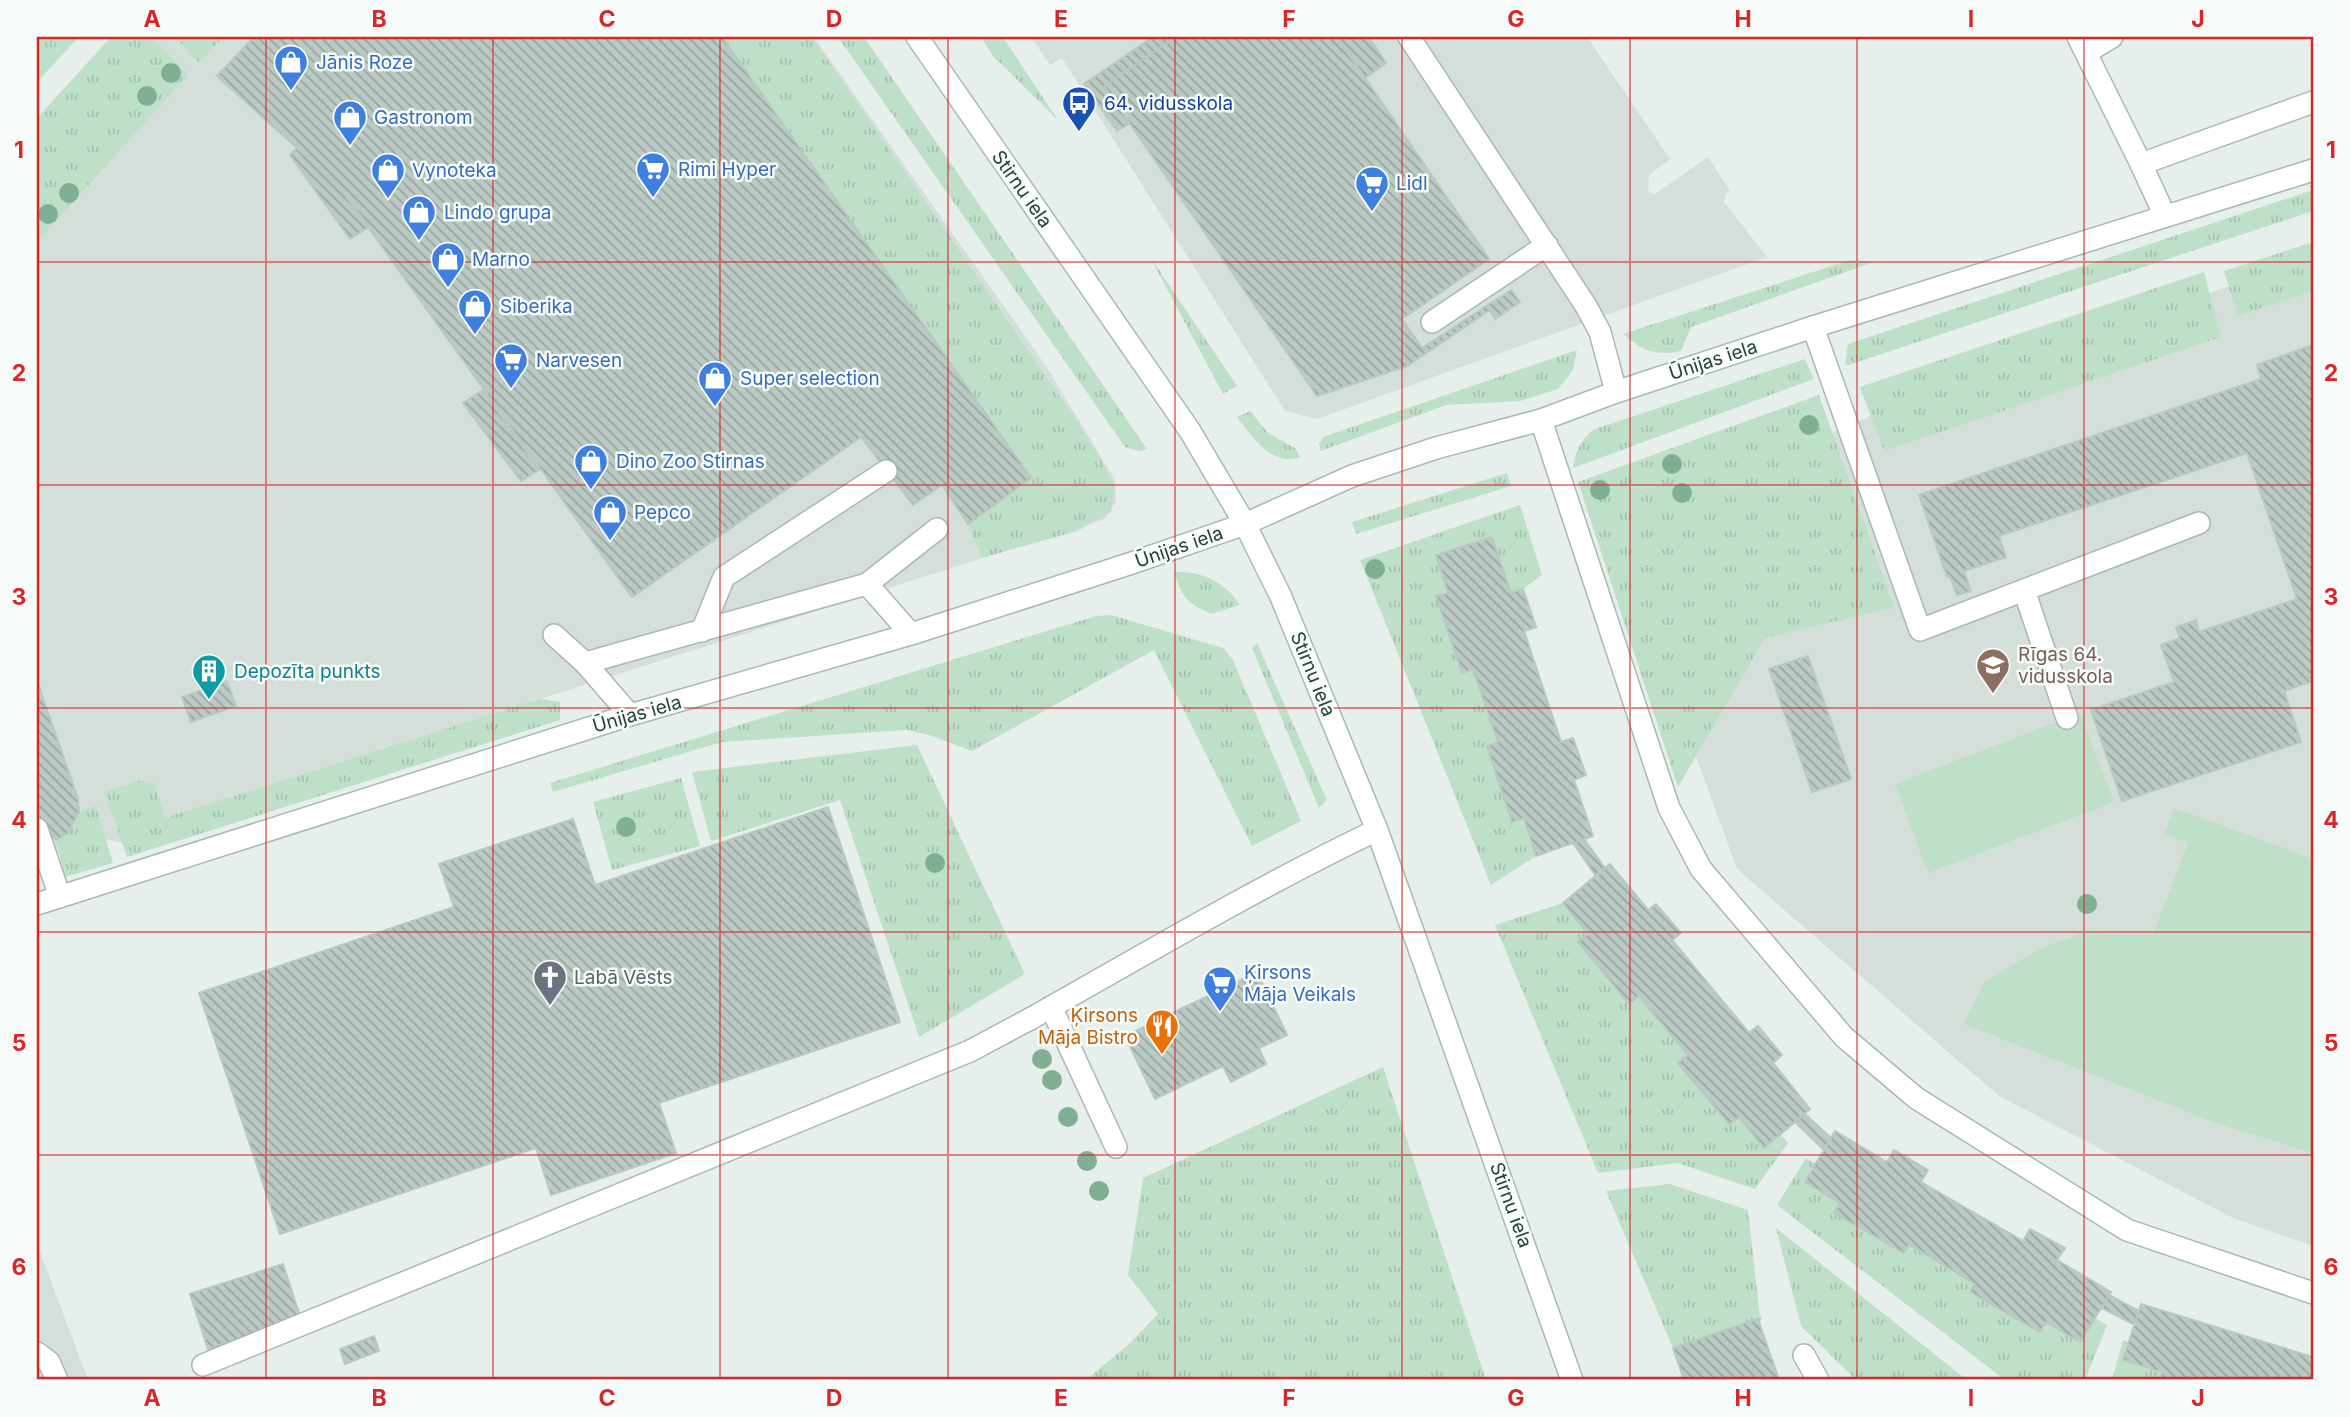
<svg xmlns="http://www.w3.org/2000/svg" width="2350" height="1417" viewBox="0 0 2350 1417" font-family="Inter,sans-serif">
	<defs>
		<pattern id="grass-tufts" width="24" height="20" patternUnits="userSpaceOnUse" patternTransform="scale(1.75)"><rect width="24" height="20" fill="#bfe0c8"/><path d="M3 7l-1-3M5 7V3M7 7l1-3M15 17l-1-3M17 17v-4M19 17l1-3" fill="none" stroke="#a4c1ad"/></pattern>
		<pattern id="building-back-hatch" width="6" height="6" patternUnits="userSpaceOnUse" patternTransform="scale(1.75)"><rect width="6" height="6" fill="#bbcac4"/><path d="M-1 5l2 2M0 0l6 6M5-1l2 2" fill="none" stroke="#98a6a0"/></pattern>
	</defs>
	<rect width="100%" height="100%" fill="#e6efeb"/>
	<path fill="#d4dfda" d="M122 37H814L1046 366 1115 480 1116 502 1105 519 540 699 128 844 105 839 37 860V129Z
		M1031 37H1587L1670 159 1649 175 1648 189 1650 193 1655 194 1708 157 1730 191 1726 194 1724 202 1767 257 1317 419 1285 411 1062 58 1050 65Z
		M2313 258V1246L2233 1218 1999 1096 1737 869 1611 522 1877 414 2114 325Z
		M37 1244 88 1380H37Z"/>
	<path fill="url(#grass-tufts)" d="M37 37H79L37 82Z
		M111 37H151L188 75 37 242V118Z
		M175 37H223L199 63Z
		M722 37H812L1087 436 1115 485 1111 512 1077 531 982 558 968 524 1030 478Z
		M838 37H864L1147 449 1139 451 1125 447Z
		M981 37H1003L1057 119 993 56Z
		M2313 190V211L1845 366 1848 344Z
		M2313 242V291L2238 316 2224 271Z
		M1150 257 1237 386 1223 394Z
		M1850 260 1874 262 1691 327 1681 351C1655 356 1642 351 1623 334Z
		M2204 272 2221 337 1884 451 1860 387Z
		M1577 350 1573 370 1558 389 1520 401 1446 405 1321 451 1319 444 1323 437Z
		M1805 359 1814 379 1573 468C1576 450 1580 440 1595 429Z
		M1819 395 1894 607 1765 638 1678 787 1578 482Z
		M1250 411 1267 432 1296 449 1300 457C1272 468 1252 436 1237 417Z
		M1507 473 1511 486 1356 534 1352 522Z
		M1520 505 1542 575 1523 589 1511 593 1492 537 1436 556 1448 593 1437 597 1462 672 1473 669 1498 742 1487 746 1512 822 1524 818 1536 856 1491 885 1360 560Z
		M1174 572C1202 571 1224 581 1240 605L1211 614C1186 602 1183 599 1174 572Z
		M1111 615 1223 648 1233 660 1301 821 1252 846 1154 650 972 751 929 735 906 730 722 742 553 792 550 783 1096 616Z
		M1257 643 1327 800 1319 808 1252 648Z
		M540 699 560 702V720L127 857 104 792 141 780 155 784 165 818Z
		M917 745 1025 974 919 1037 840 800 711 841 692 772Z
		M681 778 700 846 612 870 593 802Z
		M96 806 113 863 65 877 56 840 68 833 79 812Z
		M1563 903 1588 934 1579 942 1630 1003 1639 996 1688 1055 1679 1063 1729 1124 1739 1117 1780 1134 1788 1143 1755 1189 1678 1163 1598 1173 1495 925Z
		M1383 1067 1486 1380H1086L1128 1345 1158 1314 1128 1275 1143 1178Z
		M1806 1158 1816 1164 1840 1203 1835 1213 1903 1253 1909 1244 1975 1284 1970 1292 2039 1332 2046 1322 2080 1342 2095 1318 2107 1325 2085 1380H2005L1777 1205Z
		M1670 1184 1748 1210 1760 1318 1673 1348 1606 1191Z
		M1776 1228 1967 1380H1856L1801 1326Z
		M2123 1340 2129 1343 2124 1360 2162 1372 2160 1380H2112Z"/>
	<path fill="#bfe0c8" d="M2080 713 2114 802 1928 873 1895 784Z
		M2174 808 2313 859V1153L2216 1123 1964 1024 1985 981 2042 948 2079 934 2153 935 2188 843 2164 834Z"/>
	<path fill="url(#building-back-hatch)" stroke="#b8c9c2" stroke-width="2" d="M254 37H722L1031 478 968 524 942 485 913 505 861 437 632 597 338 185 217 76Z
		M1153 37H1176L1104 86 1130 123 1117 131 1084 84Z
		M1176 37H1337L1489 259 1402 319 1422 348 1511 290 1520 302 1495 319 1490 310 1407 366 1317 396 1104 86Z
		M1337 37H1369L1386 63 1365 78Z
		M298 147 338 185 369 227 350 239 290 155Z
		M2313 345V681L2284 691 2301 742 2122 801 2091 710 2174 682 2161 645 2180 638 2176 627 2196 620 2199 632 2297 599 2247 453 1999 536 2006 557 1964 571 1971 591 1957 595 1950 576 1947 577 1919 495 2261 379 2257 365Z
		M483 390 539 470 521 481 463 403Z
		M1492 537 1511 593 1523 589 1536 627 1524 631 1561 742 1573 738 1586 775 1574 780 1593 836 1536 856 1524 818 1512 822 1487 746 1498 742 1473 669 1462 673 1436 596 1448 593 1436 555Z
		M1808 656 1851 779 1812 792 1769 669Z
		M37 681 78 799 79 812 68 833 56 840 39 818 37 811Z
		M227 681 236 706 191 722 182 697Z
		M828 807 900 1022 659 1103 676 1153 551 1195 536 1148 280 1234 199 993 454 907 439 864 573 819 595 885Z
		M1584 839 1605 868 1596 876 1573 843Z
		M1610 864 1648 910 1656 904 1681 933 1672 940 1749 1033 1758 1026 1782 1055 1773 1063 1810 1109 1764 1148 1739 1117 1729 1124 1678 1063 1688 1055 1639 996 1629 1004 1578 942 1588 934 1563 903Z
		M1257 972 1287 1035 1259 1048 1266 1064 1231 1082 1223 1066 1155 1099 1125 1036Z
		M1805 1114 1831 1138 1824 1150 1795 1122Z
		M1835 1131 1887 1162 1894 1150 1928 1170 1921 1182 2023 1241 2030 1229 2065 1248 2057 1260 2111 1292 2080 1342 2046 1322 2040 1332 1970 1292 1975 1284 1909 1244 1904 1253 1834 1213 1840 1203 1805 1182Z
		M283 1264 301 1319 208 1349 190 1294Z
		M2109 1295 2139 1311 2135 1325 2102 1308Z
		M2141 1304 2313 1357V1380H2160L2162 1372 2123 1360Z
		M1760 1318 1759 1322 1779 1380H1684L1673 1348Z
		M374 1336 379 1351 345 1364 340 1349Z"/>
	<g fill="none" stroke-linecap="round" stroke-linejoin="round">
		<g stroke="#a8b8b2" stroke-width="24">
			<path id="lane" d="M1409 37 1586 306 1600 332 1616 392
				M2087 52 2112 37
				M2165 216 2141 164 2313 102
				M1432 322 1547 245
				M1813 327 1920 630 2199 523
				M1541 420 1669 808 1701 869 1844 1037 1916 1098 2127 1230 2313 1293
				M867 584 911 634
				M2024 590 2067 718
				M702 631 724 577 886 471
				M585 663 867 584 937 529
				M37 829 60 897
				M37 904 630 715 585 663 554 635
				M1051 1007 1116 1147
				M37 1353 49 1362 57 1380
				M1804 1355 1818 1380
				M203 1365 970 1051 1030 1019"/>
		</g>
		<g stroke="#a8b8b2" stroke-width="24">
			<path id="street" d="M2078 37 2141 164
				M630 715 911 634 1129 564 1245 524 1352 476 1436 448 1541 420 1616 392 1813 327 2313 170
				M1030 1019C1145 954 1258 887 1377 830"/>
		</g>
		<g stroke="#a4bbb3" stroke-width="24">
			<path id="secondary" d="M917 37 1190 431 1245 524 1281 597 1377 830 1572 1380"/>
		</g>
		<use href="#lane" stroke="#fff" stroke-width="21"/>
		<use href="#street" stroke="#fff" stroke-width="21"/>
		<use href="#secondary" stroke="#fff" stroke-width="21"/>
	</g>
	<g fill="#80af93">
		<circle cx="171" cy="73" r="10"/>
		<circle cx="147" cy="96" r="10"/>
		<circle cx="69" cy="193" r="10"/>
		<circle cx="48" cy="214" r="10"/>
		<circle cx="1809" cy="425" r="10"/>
		<circle cx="1672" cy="464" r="10"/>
		<circle cx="1600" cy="490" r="10"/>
		<circle cx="1682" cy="493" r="10"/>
		<circle cx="1375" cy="569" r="10"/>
		<circle cx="626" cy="827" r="10"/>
		<circle cx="935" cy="863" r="10"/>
		<circle cx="2087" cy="904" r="10"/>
		<circle cx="1042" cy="1059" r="10"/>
		<circle cx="1052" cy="1080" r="10"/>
		<circle cx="1068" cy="1117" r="10"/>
		<circle cx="1087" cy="1161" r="10"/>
		<circle cx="1099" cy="1191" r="10"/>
	</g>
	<path fill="none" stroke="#d62828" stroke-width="2" stroke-opacity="0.55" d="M266 37V1380M493 37V1380M720 37V1380M948 37V1380M1175 37V1380M1402 37V1380M1630 37V1380M1857 37V1380M2084 37V1380M37 262H2313M37 485H2313M37 708H2313M37 932H2313M37 1155H2313"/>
	<defs>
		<g id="shop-pin" transform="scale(1.75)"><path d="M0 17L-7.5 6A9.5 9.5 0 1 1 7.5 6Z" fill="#3f7fe0" stroke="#f7fbf9"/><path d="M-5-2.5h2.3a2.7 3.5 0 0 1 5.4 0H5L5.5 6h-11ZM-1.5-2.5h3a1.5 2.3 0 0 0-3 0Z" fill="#fff"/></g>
		<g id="bus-pin" transform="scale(1.75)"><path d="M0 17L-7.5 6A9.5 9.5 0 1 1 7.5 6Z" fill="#1a4fb4" stroke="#f7fbf9"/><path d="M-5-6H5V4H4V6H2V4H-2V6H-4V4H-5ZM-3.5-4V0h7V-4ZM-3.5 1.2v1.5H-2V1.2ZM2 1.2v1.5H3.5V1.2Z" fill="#fff"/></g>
		<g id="supermarket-pin" transform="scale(1.75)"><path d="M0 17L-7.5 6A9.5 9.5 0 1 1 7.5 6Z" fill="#3f7fe0" stroke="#f7fbf9"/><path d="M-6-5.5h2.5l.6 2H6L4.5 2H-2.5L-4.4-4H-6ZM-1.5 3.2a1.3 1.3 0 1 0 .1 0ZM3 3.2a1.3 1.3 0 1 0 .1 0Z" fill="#fff"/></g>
		<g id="school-pin" transform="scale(1.75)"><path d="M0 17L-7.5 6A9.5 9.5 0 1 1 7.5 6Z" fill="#8d6e63" stroke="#f7fbf9"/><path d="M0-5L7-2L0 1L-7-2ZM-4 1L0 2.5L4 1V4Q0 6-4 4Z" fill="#fff"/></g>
		<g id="building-pin" transform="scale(1.75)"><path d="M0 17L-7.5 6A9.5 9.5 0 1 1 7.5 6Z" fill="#0f9aa8" stroke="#f7fbf9"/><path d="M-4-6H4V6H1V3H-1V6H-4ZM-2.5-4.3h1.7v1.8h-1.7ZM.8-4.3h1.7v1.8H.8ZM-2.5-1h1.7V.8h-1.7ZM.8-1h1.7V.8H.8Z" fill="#fff"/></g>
		<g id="church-pin" transform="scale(1.75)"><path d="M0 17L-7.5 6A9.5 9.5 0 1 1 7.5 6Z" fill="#6b7280" stroke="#f7fbf9"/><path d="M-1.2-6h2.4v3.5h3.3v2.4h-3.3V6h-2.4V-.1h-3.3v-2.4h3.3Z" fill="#fff"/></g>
		<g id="restaurant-pin" transform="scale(1.75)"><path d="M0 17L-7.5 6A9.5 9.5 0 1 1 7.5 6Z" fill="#e8710a" stroke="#f7fbf9"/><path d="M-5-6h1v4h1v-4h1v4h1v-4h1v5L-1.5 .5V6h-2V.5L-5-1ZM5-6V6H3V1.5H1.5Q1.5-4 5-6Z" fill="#fff"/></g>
	</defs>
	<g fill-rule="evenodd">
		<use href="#shop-pin" x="291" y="62"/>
		<use href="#bus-pin" x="1079" y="103"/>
		<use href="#shop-pin" x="350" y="117"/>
		<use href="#supermarket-pin" x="653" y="169"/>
		<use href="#shop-pin" x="388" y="170"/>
		<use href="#supermarket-pin" x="1372" y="183"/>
		<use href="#shop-pin" x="419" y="212"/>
		<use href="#shop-pin" x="448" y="259"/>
		<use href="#shop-pin" x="475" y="306"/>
		<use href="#supermarket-pin" x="511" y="360"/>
		<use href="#shop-pin" x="715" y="378"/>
		<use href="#shop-pin" x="591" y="461"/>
		<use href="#shop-pin" x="610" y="512"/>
		<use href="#school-pin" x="1993" y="665"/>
		<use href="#building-pin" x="209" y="671"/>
		<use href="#church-pin" x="550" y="977"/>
		<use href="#supermarket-pin" x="1220" y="983"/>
		<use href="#restaurant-pin" x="1162" y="1026"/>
	</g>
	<g text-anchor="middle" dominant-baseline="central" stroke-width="5" stroke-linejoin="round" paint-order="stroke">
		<g font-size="19" fill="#366cbe" stroke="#f7fbf9" text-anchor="start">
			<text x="316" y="62">Jānis Roze</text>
			<text x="374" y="117">Gastronom</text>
			<text x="678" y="169">Rimi Hyper</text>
			<text x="412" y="170">Vynoteka</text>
			<text x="1396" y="183">Lidl</text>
			<text x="444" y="212">Lindo grupa</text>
			<text x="472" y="259">Marno</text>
			<text x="500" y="306">Siberika</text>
			<text x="536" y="360">Narvesen</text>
			<text x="740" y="378">Super selection</text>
			<text x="616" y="461">Dino Zoo Stirnas</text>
			<text x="634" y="512">Pepco</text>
			<text x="1244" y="972">Ķirsons<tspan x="1244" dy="22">Māja Veikals</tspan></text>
		</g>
		<g font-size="19" fill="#164399" stroke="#f7fbf9" text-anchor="start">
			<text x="1104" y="103">64. vidusskola</text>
		</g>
		<g font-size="19" fill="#24423a" stroke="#f7fbf9">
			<text transform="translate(1022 189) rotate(55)">Stirnu iela</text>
			<text transform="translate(1713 360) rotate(-18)">Ūnijas iela</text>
			<text transform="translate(1179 547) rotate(-19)">Ūnijas iela</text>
			<text transform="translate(1313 674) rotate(68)">Stirnu iela</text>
			<text transform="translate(637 714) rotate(-16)">Ūnijas iela</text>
			<text transform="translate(1511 1205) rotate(70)">Stirnu iela</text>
		</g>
		<g font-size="19" fill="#785e54" stroke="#f7fbf9" text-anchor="start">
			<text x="2018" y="654">Rīgas 64.<tspan x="2018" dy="22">vidusskola</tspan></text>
		</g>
		<g font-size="19" fill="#0d838f" stroke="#f7fbf9" text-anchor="start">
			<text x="234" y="671">Depozīta punkts</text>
		</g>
		<g font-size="19" fill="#5b616d" stroke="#f7fbf9" text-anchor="start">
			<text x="574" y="977">Labā Vēsts</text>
		</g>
		<g font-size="19" fill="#c56008" stroke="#f7fbf9" text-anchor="end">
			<text x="1138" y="1015">Ķirsons<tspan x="1138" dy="22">Māja Bistro</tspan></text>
		</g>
	</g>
	<rect width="2350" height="1417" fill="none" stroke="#f7fbf9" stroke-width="77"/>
	<rect x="38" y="38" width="2274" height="1340" fill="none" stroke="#d62828" stroke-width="2.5"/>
	<g font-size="23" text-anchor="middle" font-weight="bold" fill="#d62828">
		<text x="152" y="27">A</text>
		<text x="379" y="27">B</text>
		<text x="607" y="27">C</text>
		<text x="834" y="27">D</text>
		<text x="1061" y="27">E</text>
		<text x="1289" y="27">F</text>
		<text x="1516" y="27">G</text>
		<text x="1743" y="27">H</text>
		<text x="1971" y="27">I</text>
		<text x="2198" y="27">J</text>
		<text x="19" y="158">1</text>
		<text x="2331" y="158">1</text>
		<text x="19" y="381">2</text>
		<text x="2331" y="381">2</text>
		<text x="19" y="605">3</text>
		<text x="2331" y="605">3</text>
		<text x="19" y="828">4</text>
		<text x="2331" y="828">4</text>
		<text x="19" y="1051">5</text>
		<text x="2331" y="1051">5</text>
		<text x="19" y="1275">6</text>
		<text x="2331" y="1275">6</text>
		<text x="152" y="1406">A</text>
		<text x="379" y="1406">B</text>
		<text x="607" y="1406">C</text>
		<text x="834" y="1406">D</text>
		<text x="1061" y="1406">E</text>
		<text x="1289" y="1406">F</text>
		<text x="1516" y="1406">G</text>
		<text x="1743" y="1406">H</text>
		<text x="1971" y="1406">I</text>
		<text x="2198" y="1406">J</text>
	</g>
</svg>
